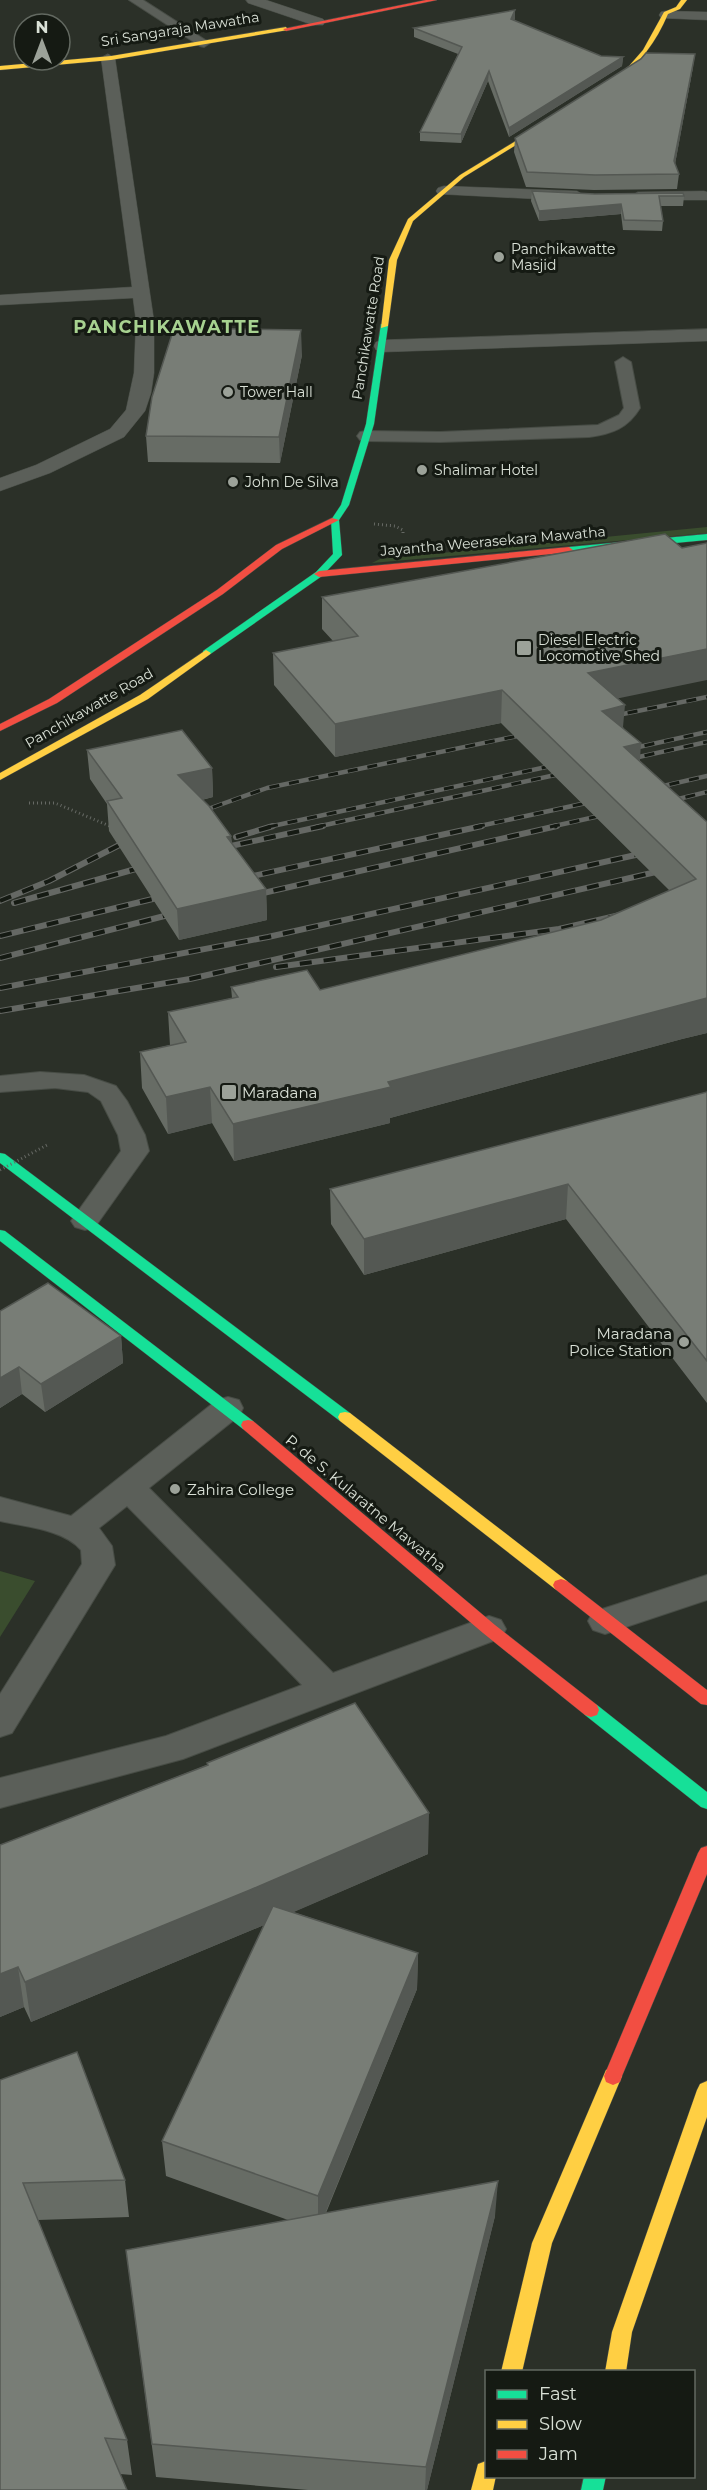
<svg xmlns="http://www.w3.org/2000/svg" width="707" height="2490" viewBox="0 0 707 2490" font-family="Montserrat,sans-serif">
	<rect width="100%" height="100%" fill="#2b3028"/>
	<path fill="#3a4d2e" d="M707 527V533L372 563 380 559Z
		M0 1571 35 1581 0 1637Z"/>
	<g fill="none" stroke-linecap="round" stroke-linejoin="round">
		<g stroke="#474c45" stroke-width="2">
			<path id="lane" d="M129 0H143L210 43 204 47 200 46Z
				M623 357 631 362 640 408C628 428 612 434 589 437L440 442 366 441 360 440 357 436 360 432 366 431 440 432 598 425 619 415 624 408 615 362Z
				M40 1072 84 1075 116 1086 127 1101 145 1135 149 1151 95 1227 85 1230 75 1227 71 1221 121 1151 118 1135 101 1101 88 1092 55 1088 0 1092V1076Z
				M228 1397 239 1400 243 1408 239 1416 149 1488 333 1673 489 1616 501 1620 506 1629 501 1638 183 1759 0 1808V1778L166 1736 302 1685 127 1506 99 1528 112 1546 115 1565 12 1733 0 1737V1694L82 1564 81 1550C63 1529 25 1527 0 1521V1497L71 1516 217 1400Z
				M707 1575V1600L605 1634 593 1630 588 1621 593 1612Z"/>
		</g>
		<g stroke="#474c45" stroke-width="1">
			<path id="street" d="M246 0H266L323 19 325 22 323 25H313L248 3Z
				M666 11 707 12V20L661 18 659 15 661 12Z
				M108 54 115 58 154 321V373L151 393 145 411 124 437 50 473 0 491V478L36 465 110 429 126 410 134 373 136 321 133 298 0 305V295L132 287 101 58Z
				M444 186 577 191 585 196 577 201 438 194 436 191 438 188Z
				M638 192 704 191 707 192V200H632L630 197Z
				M707 329V341L383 352 376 350 374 346 376 342 383 340Z"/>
		</g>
		<g stroke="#474c45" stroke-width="1">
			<path id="fast" d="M381 324 388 326 374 424 349 505 339 520 342 555 322 576 209 655H203V651L316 572 333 554 331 520 341 505 366 424Z
				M707 534V540L569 553 565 550 569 547Z
				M0 1153 5 1154 350 1413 352 1417 350 1421H340L0 1163Z
				M0 1230 5 1231 253 1421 255 1425 253 1429H243L0 1241Z
				M591 1703 597 1705 707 1792V1809L701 1807 585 1715 583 1710 585 1705Z
				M584 2476H606L603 2490H581Z"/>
		</g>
		<g stroke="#474c45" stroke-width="1">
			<path id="slow" d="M681 0H687L680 9 668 14C656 42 640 64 615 82H611V80L629 66 643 50 664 12 676 7Z
				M286 27 288 30 111 60 0 70V66L111 56Z
				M550 120 555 121 464 177 413 221 397 260 388 326 381 328 389 260 408 219 460 175Z
				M206 650 211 653 209 655 148 699 0 780V773L140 695Z
				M345 1412 350 1413 567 1581 569 1585 567 1589 561 1591 555 1589 340 1421 338 1417 340 1413Z
				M613 2067 620 2070 622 2076 552 2243 522 2372H501L532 2243 606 2070Z
				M707 2081V2117L632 2332 626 2372H605L612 2332 697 2090 700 2084Z
				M486 2461V2476H496L493 2490H471L478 2464Z"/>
		</g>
		<g stroke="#474c45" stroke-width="1">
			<path id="jam" d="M426 0H437L286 31 283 29Z
				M332 518 339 520 282 549 223 594 57 703 0 731V724L49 699 217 590 276 545Z
				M569 547 573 550 572 552 319 577 314 574 319 571Z
				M248 1420 253 1421 495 1625 597 1705 599 1710 597 1715 591 1717 585 1715 483 1633 243 1429 241 1425 243 1421Z
				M561 1579 567 1581 707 1690V1705L701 1704 555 1589 553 1585 555 1581Z
				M707 1846V1874L622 2076 620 2082 613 2085 606 2082 604 2076 698 1853 701 1848Z"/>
		</g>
		<path stroke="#666964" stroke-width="3" stroke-dasharray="1 3" stroke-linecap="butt" d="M374 524 395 526 403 530V534
			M29 803H55L112 827"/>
		<use href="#lane" fill="#5b5f59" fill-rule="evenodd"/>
		<use href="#street" fill="#5b5f59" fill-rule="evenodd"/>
		<use href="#fast" fill="#16e098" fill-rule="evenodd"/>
		<use href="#slow" fill="#ffcf43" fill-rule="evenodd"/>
		<use href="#jam" fill="#f24e42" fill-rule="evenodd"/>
		<g stroke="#656864" stroke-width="4.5">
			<path id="rail-far1" d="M608 717 707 697
				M625 750 707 732
				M625 760 707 742
				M650 789 707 776
				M666 802 707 792
				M194 814 267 788 532 733
				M268 827 560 764
				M316 827 569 772
				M475 827 600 800
				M550 827 613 813"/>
		</g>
		<g stroke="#656864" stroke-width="6">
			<path id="rail" d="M236 837 273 826
				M217 849 323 826
				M239 879 482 826
				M250 896 557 826
				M0 901 49 881 133 838
				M14 903 150 865
				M0 936 169 895
				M0 958 180 912
				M276 967 559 929 620 915
				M0 988 268 937 649 852
				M0 1011 190 979 669 869"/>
		</g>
		<use href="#rail-far1" stroke="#151a13" stroke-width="3" stroke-dasharray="10" stroke-linecap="butt"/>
		<use href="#rail" stroke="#151a13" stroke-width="4" stroke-dasharray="12" stroke-linecap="butt"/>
		<path stroke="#666964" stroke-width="3" stroke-dasharray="1 3" stroke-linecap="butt" d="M0 1170 47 1145"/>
	</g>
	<path fill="#676c65" d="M515 10 514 21 601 56 623 57 622 66 509 137 488 81 461 143 420 141V132L458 54 414 37V28Z
		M693 67 675 164 679 174 677 189 594 190 526 187 514 152 515 138Z
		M532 191 595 194 684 196 683 206H660L663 221 662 231 623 230 621 214 539 221 531 201Z
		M302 355 280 463 148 462 146 436Z
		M322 597 617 699 623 727 640 761 707 822V1033L682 1039 390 1118V1123L234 1161 212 1123 168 1134 142 1088 140 1052 170 1045 168 1012 232 998 231 987 320 990 601 920 670 891 501 723 335 757 274 685 273 653 333 641 322 629Z
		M87 750 212 768 213 797 202 800 231 836 232 844 266 889 267 920 179 940 109 831 107 804 90 779Z
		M707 1092V1403L566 1219 364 1275 331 1224 330 1189Z
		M0 1311 121 1336 123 1363 45 1412 22 1394 0 1408Z
		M207 1763 428 1854 293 1912 418 1953 417 1989 326 2213 495 2216 427 2490H308L156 2477 126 2250 288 2220 166 2176 162 2141 264 1925 31 2022 24 2007 0 2017V1845L207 1765Z
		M0 2080 125 2180 129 2217 38 2220 127 2440 132 2475 120 2474 0 2490Z"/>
	<path fill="#545853" d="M515 10V19L511 28V19Z
		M695 54 693 67 673 175 674 161Z
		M623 57 622 66 509 137V128Z
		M489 71 488 81 461 143V134Z
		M621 204V214L539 221V211Z
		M301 330 302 355 280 463 279 437Z
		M707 649V680L586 705 588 673Z
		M502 690 501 723 335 757V724Z
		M625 705 622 738 602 711Z
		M641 743 639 776 624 747Z
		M212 768 213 797 180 805 178 775Z
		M231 836 232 867 227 837Z
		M266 889 267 920 179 940 177 909Z
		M707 998V1033L682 1039 390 1118V1123L234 1161 233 1124 388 1082Z
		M210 1087 212 1123 168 1134 166 1097Z
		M568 1184 566 1219 364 1275V1239Z
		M121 1336 123 1363 45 1412 41 1384Z
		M19 1367 22 1394 0 1408V1378Z
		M429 1813 428 1854 252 1930 31 2022 25 1982Z
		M418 1953 417 1989 318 2231V2196Z
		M18 1967 24 2007 0 2017V1974Z
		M498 2181 495 2216 427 2490H425L426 2467Z"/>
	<path fill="#787d76" stroke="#545853" stroke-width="1.5" d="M515 10 511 19 601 56 623 57 509 128 489 71 461 134 420 132 462 47 414 28Z
		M646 53 695 54 674 161 679 174 595 175 527 172 515 138 641 59Z
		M532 191 595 194 683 193 684 196H659L663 221 624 220 621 204 539 211Z
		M174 328 301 330 279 437 146 436 152 397Z
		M665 534 682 548 707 543V649L588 673 625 705 602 711 641 743 624 747 707 822V998L388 1082 391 1087 233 1124 210 1087 166 1097 140 1052 186 1042 168 1012 238 997 231 987 307 970 320 990 601 920 696 879 502 690 335 724 273 653 358 636 322 597Z
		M182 730 212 768 178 775 209 806 231 836 227 837 266 889 177 909 107 801 122 798 87 750Z
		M707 1092V1361L568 1184 364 1239 330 1189Z
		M48 1283 121 1336 41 1384 19 1367 0 1378V1311Z
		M355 1703 429 1813 250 1890 25 1982 18 1967 0 1974V1845L208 1765 207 1763Z
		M273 1906 418 1953 318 2196 162 2141Z
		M77 2052 125 2180 23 2183 127 2440 105 2438 127 2490H0V2080Z
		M498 2181 426 2467 152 2444 126 2250Z"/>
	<g fill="#9ca299" stroke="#151a13" stroke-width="2">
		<circle cx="499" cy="257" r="6"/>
		<circle cx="228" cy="392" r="6"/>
		<circle cx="422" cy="470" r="6"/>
		<circle cx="233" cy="482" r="6"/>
		<rect x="516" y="640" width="16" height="16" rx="3"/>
		<rect x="221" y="1084" width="16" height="16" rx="3"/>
		<circle cx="684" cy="1342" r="6"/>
		<circle cx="175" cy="1489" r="6"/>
	</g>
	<g text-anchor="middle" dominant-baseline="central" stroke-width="6" stroke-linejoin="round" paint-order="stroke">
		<g font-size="14" fill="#d9e0d6" stroke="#151a13">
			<text transform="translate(180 29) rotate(-9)">Sri Sangaraja Mawatha</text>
			<text transform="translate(368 328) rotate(-81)">Panchikawatte Road</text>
			<text transform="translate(493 541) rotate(-5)">Jayantha Weerasekara Mawatha</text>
			<text transform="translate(89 708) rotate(-30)">Panchikawatte Road</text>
		</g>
		<g font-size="14" fill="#d9e0d6" stroke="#151a13" text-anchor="start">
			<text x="511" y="249">Panchikawatte<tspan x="511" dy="16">Masjid</tspan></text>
			<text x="240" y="392">Tower Hall</text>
			<text x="434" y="470">Shalimar Hotel</text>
			<text x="245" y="482">John De Silva</text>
			<text x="538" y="640">Diesel Electric<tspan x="538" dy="16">Locomotive Shed</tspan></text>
		</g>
		<g font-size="15" fill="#d9e0d6" stroke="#151a13" text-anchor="start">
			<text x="242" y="1092">Maradana</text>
			<text x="672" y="1333" text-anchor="end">Maradana<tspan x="672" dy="17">Police Station</tspan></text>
			<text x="187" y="1489">Zahira College</text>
		</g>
		<g font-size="15" fill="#d9e0d6" stroke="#151a13">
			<text transform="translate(366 1503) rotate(40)">P. de S. Kularatne Mawatha</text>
		</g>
		<g font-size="18" font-weight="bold" letter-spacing="1.5" fill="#a7d290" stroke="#151a13">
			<text x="167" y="327">PANCHIKAWATTE</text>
		</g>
	</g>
	<rect x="485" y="2370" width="210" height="108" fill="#151a13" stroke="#636961" stroke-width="1.5"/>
	<rect x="497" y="2390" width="30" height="9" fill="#16e098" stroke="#636961" stroke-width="1.5"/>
	<text x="539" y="2400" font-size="18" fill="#d9e0d6">Fast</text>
	<rect x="497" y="2420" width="30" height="9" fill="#ffcf43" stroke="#636961" stroke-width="1.5"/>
	<text x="539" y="2430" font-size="18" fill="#d9e0d6">Slow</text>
	<rect x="497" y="2450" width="30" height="9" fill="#f24e42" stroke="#636961" stroke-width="1.5"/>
	<text x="539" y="2460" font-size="18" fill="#d9e0d6">Jam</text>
	<g transform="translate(42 42)"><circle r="28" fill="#151a13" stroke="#636961" stroke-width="1.5"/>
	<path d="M0-4.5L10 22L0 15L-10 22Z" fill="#9ca299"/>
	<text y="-9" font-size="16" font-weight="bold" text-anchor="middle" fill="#d9e0d6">N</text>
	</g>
</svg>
